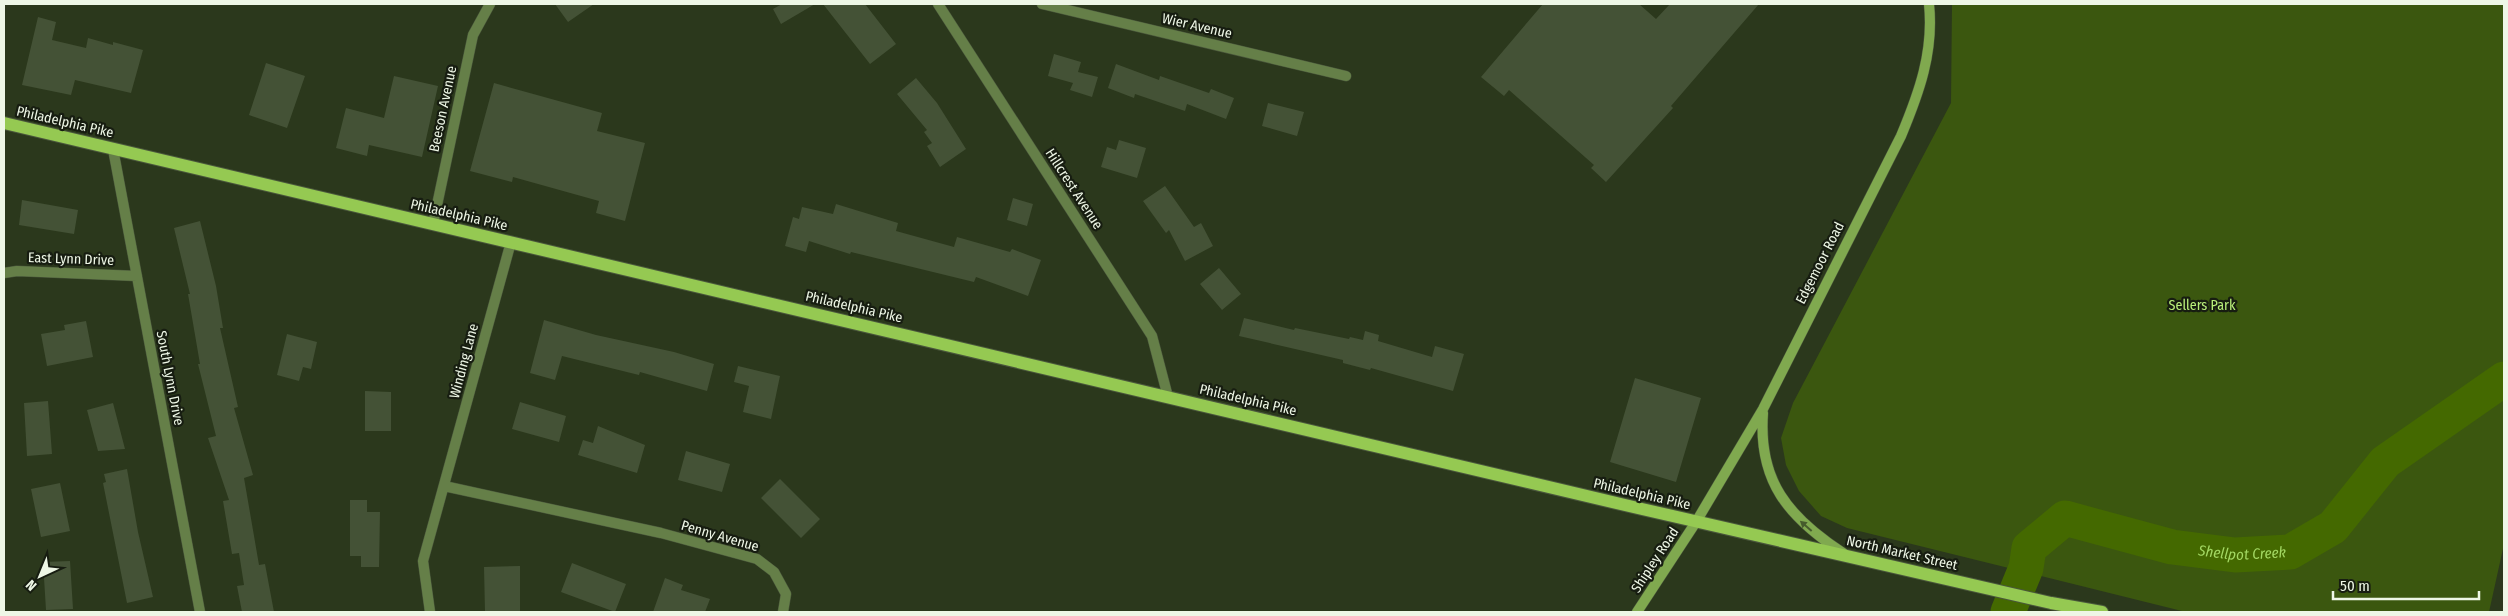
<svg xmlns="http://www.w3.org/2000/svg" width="2508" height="616" viewBox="0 0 2508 616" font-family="'Fira Sans Condensed',sans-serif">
	<rect width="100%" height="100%" fill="#2b381c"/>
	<path fill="#3b570f" d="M1952 4H2504V544L2489 612H2186L1847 528 1821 516 1799 491 1786 465 1781 438 1793 403 1951 103Z"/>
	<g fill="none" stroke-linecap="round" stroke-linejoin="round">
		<path stroke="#446900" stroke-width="35" id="s1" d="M2008 612 2026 568 2029 548 2065 518 2172 547 2235 555 2290 552 2333 527 2385 462 2504 379"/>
	</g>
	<path fill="#445236" d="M555 4H594L568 22Z
		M782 4H815L781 24 773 9Z
		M823 4H865L896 44 870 64Z
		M1543 4H1639L1656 19 1670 4H1759L1671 106 1673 108 1606 182 1591 168 1594 165 1509 90 1504 96 1481 77Z
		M38 17 56 22 52 40 86 48 88 38 113 45V42L143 50 131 93 75 80 71 95 22 85Z
		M1054 54 1081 62 1078 72 1098 77 1092 97 1070 90 1073 83 1048 76Z
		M266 63 305 76 287 128 249 115Z
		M1116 64 1159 80 1160 76 1209 93 1211 89 1234 98 1226 119 1187 104 1185 111 1135 94 1134 98 1108 88Z
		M394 76 438 86 422 157 369 145 367 156 336 148 346 108 384 118Z
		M916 78 937 103 966 149 940 167 927 146 932 143 924 132 927 130 897 94Z
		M494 83 602 113 597 131 645 143 625 221 596 213 599 201 513 177 512 182 470 171Z
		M1268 103 1304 112 1297 136 1262 126Z
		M1119 140 1146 148 1137 178 1101 167 1107 147 1116 150Z
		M1165 186 1194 227 1201 223 1213 246 1185 261 1169 230 1166 233 1143 201Z
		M1013 198 1033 204 1027 226 1007 220Z
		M22 200 78 210 74 234 19 225Z
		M836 204 898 223 896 231 954 247 957 237 1010 252 1012 249 1041 260 1028 296 976 277 974 282 851 252 850 254 809 241 806 252 785 246 793 217 799 219 802 207 833 214Z
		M200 221 216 286 223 328H220L238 407 234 408 253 475 244 478 259 565 265 564 274 612H242L237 586 244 585 239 553 232 554 223 501 229 500 208 438 216 436 198 364H200L188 294H190L174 228Z
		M1219 268 1241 294 1222 310 1200 284Z
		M1244 318 1294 330 1295 328 1349 339 1350 337 1363 340 1365 331 1379 335 1378 341 1432 357 1435 346 1464 354 1453 391 1371 368 1370 370 1343 363V360L1239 336Z
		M544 320 596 335 674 352 714 364 707 391 640 372 639 375 562 356 555 380 530 373Z
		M86 321 93 357 47 366 41 334 65 330 64 325Z
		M287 334 317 342 311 369 303 367 299 381 277 375Z
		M738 366 780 376 771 419 743 412 749 386 734 382Z
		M1635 378 1701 398 1676 482 1610 462Z
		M365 391 391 392V431H365Z
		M48 401 52 454 27 456 24 403Z
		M520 402 566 416 559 442 512 429Z
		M113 403 125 449 98 451 87 410Z
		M598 426 645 445 637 473 578 455 583 440 593 443Z
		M686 451 730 464 722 492 678 480Z
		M127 469 138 532 153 597 127 603 103 483 106 482 104 474Z
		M780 479 820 519 801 538 761 498Z
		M60 483 70 531 41 537 31 489Z
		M350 500H367V512H380L379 567H361V556H350Z
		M70 561 73 609 46 610 43 562Z
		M572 563 626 584 615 612 561 592Z
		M520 566V612H485L484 567Z
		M665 578 683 585 681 590 710 599 705 612H653Z"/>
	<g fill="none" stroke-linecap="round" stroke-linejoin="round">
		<g stroke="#4a573c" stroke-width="11">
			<path id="minor" d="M1042 4 1346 76
				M113 149 200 612
				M433 224 473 35 490 4
				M4 273 17 271 137 276
				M444 486 661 533 757 559 774 572 786 594 783 612
				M430 612 423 561 511 242"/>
		</g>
		<g stroke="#4a573c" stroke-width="11">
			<path id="tertiary" d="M938 4 1152 336 1168 397"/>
		</g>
		<g stroke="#4a573c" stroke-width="11">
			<path id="secondary" d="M1763 413C1758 481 1788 517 1843 553
				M1637 612 1696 522 1763 409 1901 136C1919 93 1934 52 1929 4"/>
		</g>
		<g stroke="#4a573c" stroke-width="14">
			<path id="primary" d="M4 123 1642 509 2051 603 2102 612"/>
		</g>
		<use href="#minor" stroke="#657f48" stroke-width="10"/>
		<use href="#tertiary" stroke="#657f48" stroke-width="10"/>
		<use href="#secondary" stroke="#80a94f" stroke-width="10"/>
		<use href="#primary" stroke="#95c952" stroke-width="12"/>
	</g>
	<defs><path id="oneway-solid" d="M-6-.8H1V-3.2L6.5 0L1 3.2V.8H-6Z" transform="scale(1.25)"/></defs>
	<use fill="#465c2d" href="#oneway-solid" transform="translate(1806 526) rotate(-139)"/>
	<g text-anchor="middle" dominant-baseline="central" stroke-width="4.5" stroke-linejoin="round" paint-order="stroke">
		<g font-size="14" fill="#eef7e6" stroke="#171d11">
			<text transform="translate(1197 26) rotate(13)">Wier Avenue</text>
			<text transform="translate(443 109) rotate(-78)">Beeson Avenue</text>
			<text transform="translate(65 122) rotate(13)">Philadelphia Pike</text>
			<text transform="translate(1074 189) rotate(57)">Hillcrest Avenue</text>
			<text transform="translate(459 215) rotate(13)">Philadelphia Pike</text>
			<text transform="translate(71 259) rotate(2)">East Lynn Drive</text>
			<text transform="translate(1820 263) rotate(-63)">Edgemoor Road</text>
			<text transform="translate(854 307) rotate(13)">Philadelphia Pike</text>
			<text transform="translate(464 361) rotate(-75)">Winding Lane</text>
			<text transform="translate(170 378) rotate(79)">South Lynn Drive</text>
			<text transform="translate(1248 400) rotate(13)">Philadelphia Pike</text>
			<text transform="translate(1642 494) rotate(13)">Philadelphia Pike</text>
			<text transform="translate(720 536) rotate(16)">Penny Avenue</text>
			<text transform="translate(1902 553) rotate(13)">North Market Street</text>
			<text transform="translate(1655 560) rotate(-57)">Shipley Road</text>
		</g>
		<g font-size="14" fill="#b9ef7a" stroke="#171d11">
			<text x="2202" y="305">Sellers Park</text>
		</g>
		<g font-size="15" font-style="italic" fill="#a3d863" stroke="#171d11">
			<text stroke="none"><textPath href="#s1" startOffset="296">Shellpot Creek</textPath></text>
		</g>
	</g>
	<rect width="2508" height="616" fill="none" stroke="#eef7e6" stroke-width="10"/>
	<g transform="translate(40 576) rotate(224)" stroke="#171d11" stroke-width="4" paint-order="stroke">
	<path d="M0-4L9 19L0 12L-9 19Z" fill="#eef7e6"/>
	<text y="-8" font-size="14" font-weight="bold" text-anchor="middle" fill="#eef7e6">N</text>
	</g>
	<path d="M2333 591v8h146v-8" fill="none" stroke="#eef7e6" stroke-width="2.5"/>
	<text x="2340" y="591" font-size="15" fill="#eef7e6" stroke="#171d11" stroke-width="4" paint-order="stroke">50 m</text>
</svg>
